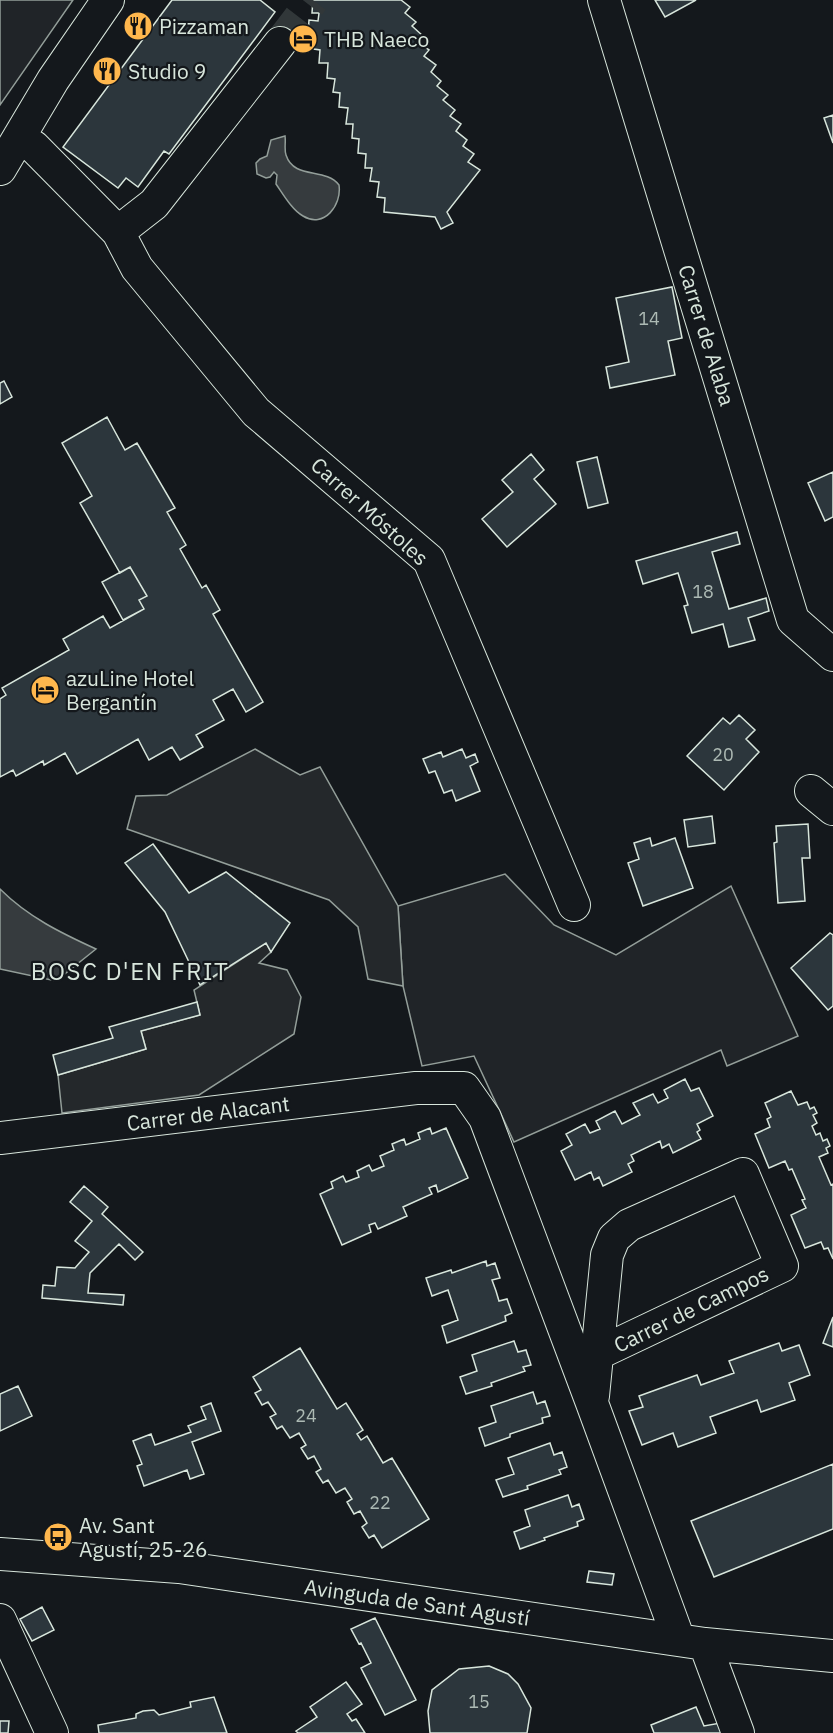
<svg xmlns="http://www.w3.org/2000/svg" width="833" height="1733" viewBox="0 0 833 1733" font-family="'IBM Plex Sans',sans-serif">
	<rect width="100%" height="100%" fill="#14181c"/>
	<path fill="#202428" stroke="#939e99" stroke-width="1.5" d="M0 0H73L0 105Z
		M505 874 554 925 616 955 731 886 798 1036 727 1066 721 1050 514 1142 474 1056 422 1066 403 986 398 906Z"/>
	<path fill="#24282b" stroke="#939e99" stroke-width="1.5" d="M255 749 300 775 320 767 398 906 403 986 368 979 358 927 329 900 127 829 136 796 167 795Z
		M266 943 271 952 259 963 287 970 301 997 294 1034 199 1095 62 1113 58 1075 146 1049 141 1031 200 1015 194 990Z"/>
	<path fill="#363b3e" stroke="#939e99" stroke-width="1.5" d="M285 136C286 142 284 149 286 155 294 180 325 167 339 185 342 205 324 229 303 216 292 210 283 194 276 184L277 175 274 172 270 177 266 178 257 174 256 163 260 159 267 156 271 140Z
		M0 889C28 917 61 933 96 949L56 981 0 969Z"/>
	<path fill="#2c363c" stroke="#d8e6dc" stroke-width="1.5" d="M172 0H260L275 12 169 154 164 151 138 187 126 178 118 188 63 147Z
		M313 0H401L410 7 405 13 416 22 412 26 423 36 418 42 429 50 424 56 436 65 431 72 441 81 437 86 448 95 443 100 455 110 450 116 461 124 456 131 467 140 463 146 474 154 468 162 480 170 447 212 453 223 441 229 435 217 384 212 385 198 377 197 379 182 370 181 372 168H365L366 154 358 153 359 139 352 138 353 124H346L348 108 339 107 340 93 333 92 335 79 327 78 328 63H319L320 50 314 49 315 35 308 34 309 20 318 21 319 13H312Z
		M655 0H696L665 17Z
		M833 115V143L824 118Z
		M672 287 682 338 668 341 675 375 610 388 606 367 629 362 616 298Z
		M4 381 12 397 0 404V383Z
		M107 417 125 450 137 443 175 508 167 512 186 545 180 549 202 588 206 585 220 610 213 614 263 702 246 712 233 689 213 700 224 720 196 735 203 747 180 760 172 747 149 760 138 739 77 774 65 753 44 765 43 761 16 776 13 770 0 777V699L6 695 2 688 69 650 63 639 103 616 110 628 144 609 139 600 147 596 130 567 120 573 80 503 92 496 62 443Z
		M531 454 544 470 534 479 556 504 507 547 482 519 513 492 502 480Z
		M597 457 608 503 588 508 577 462Z
		M833 472V517L825 521 808 483Z
		M737 532 740 544 712 552 729 609 766 598 769 611 748 618 755 640 729 647 723 624 692 633 684 606 688 605 678 573 643 584 636 561Z
		M130 567 147 596 139 600 144 609 123 620 102 582Z
		M739 715 755 730 746 739 759 752 724 790 687 756 723 718 730 724Z
		M462 749 466 758 475 754 478 762 470 766 480 791 456 801 452 790 444 793 435 771 429 773 423 759 441 752 443 757Z
		M712 816 715 843 688 847 684 820Z
		M808 824 810 858H802L805 901 778 903 774 843 777 842 776 826Z
		M650 838 652 846 675 838 693 888 643 906 628 863 639 859 634 843Z
		M153 844 189 893 226 872 290 923 271 952 266 943 200 985 165 912 125 863Z
		M830 933 833 935V1006L828 1010 791 968Z
		M197 1002 200 1015 141 1031 146 1049 58 1075 53 1055 113 1038 109 1027Z
		M685 1079 691 1091 699 1088 713 1116 697 1124 700 1130 697 1132 701 1139 673 1153 669 1144 662 1148 660 1141 631 1155 634 1161 628 1164 632 1172 603 1186 599 1177 594 1180 591 1172 575 1180 561 1151 572 1145 566 1134 585 1124 590 1133 600 1129 596 1121 615 1111 622 1124 640 1115 633 1103 653 1094 658 1103 668 1098 664 1090Z
		M791 1091 798 1105 807 1102 810 1109 814 1107 817 1113 813 1115 817 1123 812 1126 816 1135 820 1133 823 1141 827 1139 830 1146 826 1148 828 1153 819 1157 831 1185 833 1184V1259L828 1248 824 1249 821 1242 805 1248 791 1215 806 1208 802 1200 805 1199 792 1169 789 1170 785 1161 769 1168 755 1134 770 1127 767 1119 771 1117 765 1103Z
		M430 1128 432 1134 446 1128 468 1178 438 1192 436 1185 429 1188 432 1194 403 1207 407 1216 378 1229 375 1223 369 1225 371 1232 342 1245 320 1194 333 1188 331 1182 343 1176 346 1182 359 1177 357 1171 369 1165 372 1171 384 1166 380 1156 394 1150 392 1144 404 1139 406 1145 420 1139 418 1133Z
		M84 1186 108 1207 102 1214 143 1252 135 1260 119 1244 90 1273 88 1293 124 1295 123 1305 42 1298 43 1285 55 1286 57 1267 75 1268 89 1252 75 1241 92 1221 70 1202Z
		M486 1261 487 1266 495 1263 500 1278 492 1280 496 1291 499 1301 507 1299 512 1313 505 1316 506 1321 447 1343 442 1326 458 1320 448 1290 432 1296 426 1278 451 1270 452 1273Z
		M833 1317V1347L823 1343Z
		M514 1341 518 1352 526 1350 531 1365 523 1367 525 1371 491 1383 492 1386 466 1394 460 1377 477 1371 472 1355Z
		M779 1343 782 1351 799 1345 810 1375 789 1383 795 1400 761 1412 757 1400 710 1417 716 1433 678 1447 673 1433 642 1445 629 1411 643 1407 639 1396 697 1375 701 1385 734 1373 729 1361Z
		M300 1348 337 1409 346 1403 363 1430 357 1434 361 1440 367 1436 383 1463 392 1458 429 1519 382 1548 374 1535 369 1538 362 1527 367 1523 360 1511 354 1514 347 1502 352 1499 345 1488 336 1493 328 1480 323 1483 316 1472 321 1469 314 1456 308 1459 301 1448 306 1445 299 1433 290 1438 282 1426 277 1429 270 1417 276 1414 268 1402 262 1405 255 1393 261 1390 253 1377Z
		M18 1386 32 1416 0 1431V1394Z
		M533 1392 537 1404 545 1401 550 1416 542 1418 543 1423 510 1434V1437L485 1446 479 1428 496 1422 491 1406Z
		M211 1403 221 1431 192 1442 204 1474 190 1479 187 1470 144 1486 137 1466 142 1464 133 1441 151 1434 155 1445 191 1432 188 1426 206 1419 201 1407Z
		M550 1443 554 1455 562 1452 567 1467 559 1470 561 1474 527 1486 528 1489 503 1497 496 1480 514 1474 508 1458Z
		M833 1464V1529L714 1577 691 1521Z
		M568 1495 572 1507 579 1504 584 1519 577 1522 578 1526 544 1538 545 1540 520 1549 514 1532 530 1526 525 1510Z
		M589 1571 614 1574 612 1585 587 1582Z
		M42 1607 54 1630 32 1641 20 1619Z
		M375 1618 416 1700 385 1715 361 1668 371 1663 361 1643 359 1644 351 1629Z
		M489 1666 508 1674 518 1684 531 1708 527 1733H430L428 1711 432 1690 459 1669Z
		M346 1682 362 1704 347 1714 352 1721 356 1719 365 1733H298L296 1731 317 1717 310 1707Z
		M214 1697 227 1733H99L98 1725 136 1718V1714L143 1711 154 1710 159 1715 191 1707 190 1702Z
		M696 1707 704 1726 726 1722 730 1733H654L651 1725Z
		M0 1721H9L8 1733H0Z"/>
	<g fill="none" stroke-linecap="round" stroke-linejoin="round">
		<path stroke="#313739" stroke-width="32" stroke-dasharray="32 16" stroke-linecap="butt" d="M280 43 313 0"/>
		<g stroke="#d8e6dc" stroke-width="34">
			<path id="minor" d="M604 0 793 620 833 655
				M19 137 34 147 118 232 137 268 256 412 429 560 574 905
				M0 169 53 80 108 0
				M118 232 154 204 280 43
				M811 791 833 809
				M0 1138 416 1088H464L485 1118 592 1403 679 1640
				M593 1396 607 1255 614 1238 629 1225 743 1174 782 1266 597 1354
				M0 1554 179 1567 705 1644 833 1656
				M0 1620 52 1733
				M705 1644 738 1733"/>
		</g>
		<use href="#minor" stroke="#14181c" stroke-width="32"/>
	</g>
	<defs>
		<g id="restaurant-disc" transform="scale(1.5)"><circle r="9.5" fill="#ffb74d" stroke="#14181c"/><path d="M-5-6h1v4h1v-4h1v4h1v-4h1v5L-1.5 .5V6h-2V.5L-5-1ZM5-6V6H3V1.5H1.5Q1.5-4 5-6Z" fill="#111"/></g>
		<g id="hotel-disc" transform="scale(1.5)"><circle r="9.5" fill="#ffb74d" stroke="#14181c"/><path d="M-6-4.5h1.5V1H6V5H4.5V3h-9V5H-6ZM-4 0a1.8 1.8 0 1 1 3.6 0ZM.5 0V-2.5h3Q6-2.5 6 0Z" fill="#111"/></g>
		<g id="bus-disc" transform="scale(1.5)"><circle r="9.5" fill="#ffb74d" stroke="#14181c"/><path d="M-5-6H5V4H4V6H2V4H-2V6H-4V4H-5ZM-3.5-4V0h7V-4ZM-3.5 1.2v1.5H-2V1.2ZM2 1.2v1.5H3.5V1.2Z" fill="#111"/></g>
	</defs>
	<g fill-rule="evenodd">
		<use href="#restaurant-disc" x="138" y="26"/>
		<use href="#hotel-disc" x="303" y="39"/>
		<use href="#restaurant-disc" x="107" y="71"/>
		<use href="#hotel-disc" x="45" y="690"/>
		<use href="#bus-disc" x="58" y="1537"/>
	</g>
	<g text-anchor="middle" dominant-baseline="central" stroke-width="4.5" stroke-linejoin="round" paint-order="stroke">
		<g font-size="18" fill="#adbab4">
			<text x="649" y="318">14</text>
			<text x="703" y="591">18</text>
			<text x="723" y="754">20</text>
			<text x="306" y="1415">24</text>
			<text x="380" y="1502">22</text>
			<text x="479" y="1701">15</text>
		</g>
		<g font-size="21" fill="#d8e6dc" stroke="#14181c" text-anchor="start">
			<text x="159" y="26">Pizzaman</text>
			<text x="324" y="39">THB Naeco</text>
			<text x="128" y="71">Studio 9</text>
			<text x="66" y="678">azuLine Hotel<tspan x="66" dy="24">Bergantín</tspan></text>
			<text x="79" y="1525">Av. Sant<tspan x="79" dy="24">Agustí, 25-26</tspan></text>
		</g>
		<g font-size="21" fill="#d8e6dc" stroke="#14181c">
			<text transform="translate(707 335) rotate(73)">Carrer de Alaba</text>
			<text transform="translate(370 511) rotate(42)">Carrer Móstoles</text>
			<text transform="translate(208 1113) rotate(-7)">Carrer de Alacant</text>
			<text transform="translate(691 1309) rotate(-26)">Carrer de Campos</text>
			<text transform="translate(417 1602) rotate(8)">Avinguda de Sant Agustí</text>
		</g>
		<g font-size="24" letter-spacing="1.5" fill="#d8e6dc" stroke="#14181c">
			<text x="130" y="971">BOSC D'EN FRIT</text>
		</g>
	</g>
</svg>
